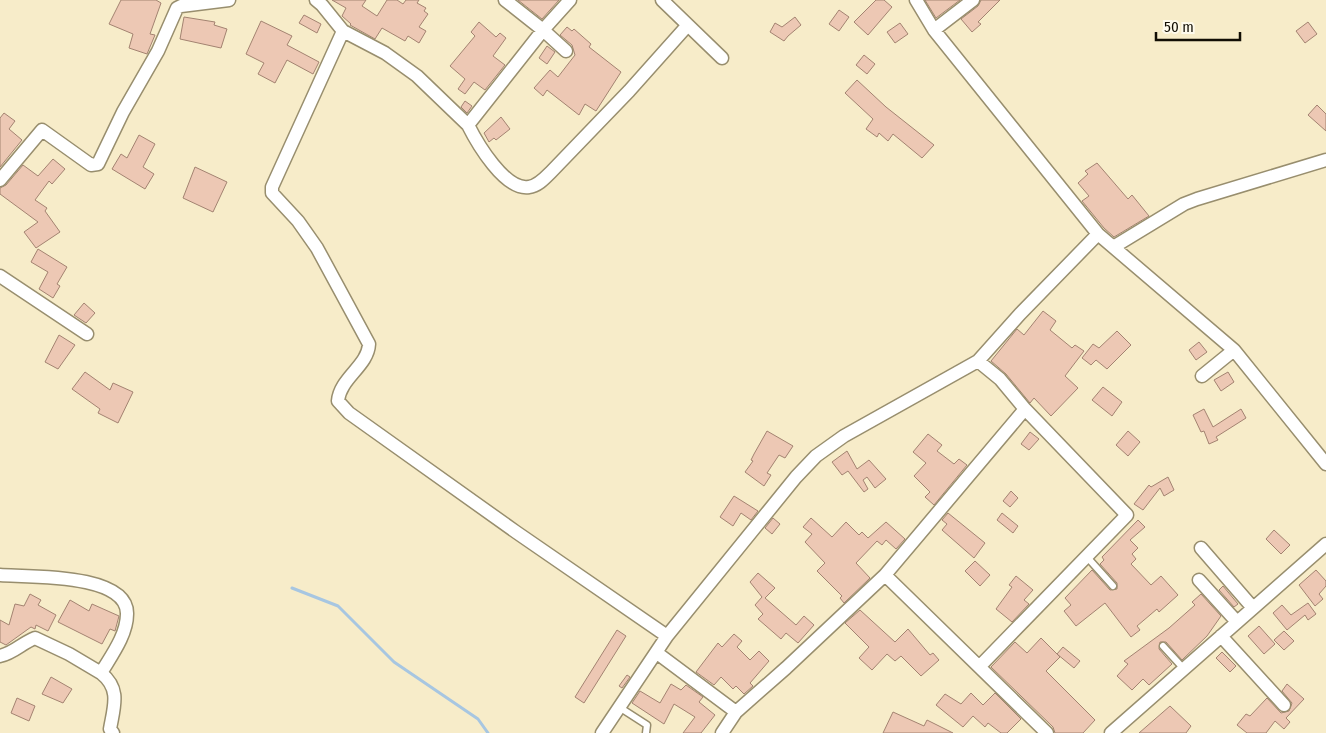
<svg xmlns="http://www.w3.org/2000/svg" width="1326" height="733" viewBox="0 0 1326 733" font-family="'Fira Sans Condensed',sans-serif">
	<rect width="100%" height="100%" fill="#f7ecc9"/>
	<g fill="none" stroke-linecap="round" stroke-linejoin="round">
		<path stroke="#a7c6e1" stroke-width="3" d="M292 588 338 606 394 662 478 719 488 733"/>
	</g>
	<path fill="#edc8b4" stroke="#a38371" d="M121 0H156L161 3 150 34 155 35 147 54 129 48 133 34 109 24Z
		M332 0H366L362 6 377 16 387 0H397L403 4 406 0H419L417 3 426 8 424 11 428 14 419 27 426 31 419 43 408 36 405 41 382 28 375 39 350 25 351 24 342 16 346 8Z
		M518 0H559L542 19Z
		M876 0H884L892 7 868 35 854 22Z
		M925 0H960L936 18Z
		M981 0H1000L978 22 981 24 972 32 961 19 978 6Z
		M839 10 849 17 839 31 829 24Z
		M304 15 321 24 317 33 299 23Z
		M184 17 215 22 214 25 227 29 221 48 180 39Z
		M795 17 801 25 788 36 784 41 770 32 775 23 782 27Z
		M261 21 292 36 287 45 319 62 313 74 287 60 275 83 258 74 264 63 246 54Z
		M479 22 496 37 500 33 506 38 493 56 505 65 485 90 474 82 465 94 458 89 465 79 450 66 475 36 471 32Z
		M1308 22 1317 34 1305 43 1296 31Z
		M900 23 908 34 895 43 887 32Z
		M567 27 572 31 574 29 591 44 589 47 621 72 596 111 585 104 579 115 547 90 543 96 534 88 550 70 558 77 575 55 572 45 560 35Z
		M547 46 555 52 547 64 539 58Z
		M864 55 875 64 867 74 856 65Z
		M857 80 886 107 934 145 922 158 893 134 888 141 879 133 877 137 866 129 873 119 845 93Z
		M465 101 472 106 467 113 461 107Z
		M1317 105 1326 114V131L1308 115Z
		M4 113 15 121 9 129 22 140 0 167V118Z
		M501 117 510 129 496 140 494 138 489 142 484 133Z
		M139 135 155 144 143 167 154 174 145 189 112 169 121 154 127 158Z
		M53 159 65 169 52 184 49 181 35 200 47 208 45 211 60 232 36 248 24 232 38 222 0 194V188L6 185 23 165 38 176Z
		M1097 163 1128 199 1132 195 1149 216 1114 237 1104 228 1082 201 1089 196 1078 183 1088 174 1085 171Z
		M195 167 227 182 213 212 183 198Z
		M38 249 67 267 57 284 60 286 53 298 39 289 48 272 31 262Z
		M84 303 95 313 86 323 74 315Z
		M1043 311 1056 321 1050 330 1072 348 1075 345 1084 351 1065 376 1078 388 1051 416 1034 398 1030 403 1006 374 991 361 1017 329 1024 335Z
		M1117 331 1131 345 1107 369 1096 360 1091 365 1082 358 1093 344 1099 348Z
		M59 335 75 345 58 369 45 362Z
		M1199 342 1207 352 1196 360 1189 350Z
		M85 372 110 390 113 383 133 392 118 423 98 413 100 409 72 389Z
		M1228 372 1234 382 1221 391 1214 380Z
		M1103 387 1122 402 1112 416 1092 400Z
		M1204 409 1213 427 1241 409 1246 418 1216 437 1218 440 1209 444 1204 431 1201 432 1193 415Z
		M767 431 793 446 785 458 779 455 767 473 771 475 764 486 745 472 753 461 751 460 754 454Z
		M1128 431 1140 442 1128 456 1116 445Z
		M1030 432 1039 439 1029 450 1021 444Z
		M928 434 942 445 937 451 954 464 959 459 967 465 934 505 925 497 930 492 914 476 926 463 913 452Z
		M847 451 857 469 869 460 886 479 875 488 867 477 863 480 868 489 864 492 848 471 842 475 832 462Z
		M1168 477 1174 490 1164 496 1160 488 1143 510 1134 504 1149 485 1151 487Z
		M1011 491 1018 498 1010 507 1003 501Z
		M734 496 758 511 751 520 741 513 733 526 720 517Z
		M948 513 985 543 974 558 942 530 947 524 942 520Z
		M1002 513 1018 526 1013 533 997 520Z
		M773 518 780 524 772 534 765 528Z
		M811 518 832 537 846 522 859 535 862 532 868 538 886 522 905 539 896 549 886 540 882 545 877 541 856 563 870 578 844 603 840 598 842 596 817 571 825 563 805 542 812 534 803 527Z
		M1138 520 1145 527 1130 540 1138 548 1132 554 1136 559 1131 564 1151 585 1161 576 1178 595 1159 612 1157 609 1137 626 1140 630 1131 637 1105 603 1076 626 1064 611 1071 605 1065 598 1092 570 1110 590 1117 589V583L1100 564 1104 560 1102 557Z
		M1274 530 1290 545 1281 554 1266 539Z
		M975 561 990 575 980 586 965 571Z
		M1316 570 1326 581V586L1319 594 1323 599 1315 606 1299 585Z
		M758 573 775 588 765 598 796 625 804 616 814 625 798 643 786 633 781 639 758 619 763 614 755 605 762 597 750 582Z
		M1016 576 1033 590 1024 600 1029 604 1012 622 996 609 1012 587 1009 585Z
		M1223 586 1238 604 1234 607 1219 590Z
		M30 594 41 600 38 605 56 615 48 631 36 625 35 629 31 627 6 645 0 642V620L9 625 15 604 24 606Z
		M1201 594 1221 616 1207 636 1182 660 1166 642H1160L1159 649 1172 664 1149 685 1143 679 1132 690 1117 676 1128 664 1124 661 1169 628 1195 605 1192 602Z
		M70 600 89 611 92 604 119 616 115 631 110 629 102 644 58 622Z
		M1308 603 1316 614 1308 620 1305 615 1287 630 1273 613 1282 605 1291 615Z
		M860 610 895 642 908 629 930 655 933 653 939 660 921 676 901 656 895 661 887 654 872 670 859 658 869 647 845 623Z
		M1259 626 1275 644 1264 654 1248 636Z
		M617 630 626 636 584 703 575 697Z
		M1284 631 1294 641 1284 650 1274 640Z
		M734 634 742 641 737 647 750 660 759 651 769 661 750 683 753 686 744 694 736 686 733 689 721 677 714 685 696 672 718 643 722 647Z
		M1041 638 1060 657 1046 671 1095 720 1083 733H1055L1053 727 991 667 1015 642 1027 653Z
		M1063 647 1080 661 1074 668 1057 654Z
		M1222 652 1236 666 1230 672 1216 658Z
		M627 675 630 677 622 688 619 686Z
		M51 677 72 689 63 703 42 694Z
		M671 684 681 690 686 685 703 697 699 702 715 715 701 733H683L695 717 674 704 664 724 632 703 640 691 660 703Z
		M1287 684 1304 699 1286 718 1290 722 1284 729 1275 721 1266 733H1247L1237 725 1246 714 1250 716 1267 698 1281 713 1289 711 1292 703 1282 691Z
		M971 693 983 705 995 693 1021 719 1007 733H1001L988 723 985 727 973 716 963 727 936 705 945 694 961 704Z
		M17 698 35 706 29 721 11 713Z
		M1170 706 1191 726 1186 733H1139Z
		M893 712 924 726 927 720 953 733H883Z"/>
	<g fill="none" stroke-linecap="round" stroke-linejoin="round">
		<g stroke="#988e6e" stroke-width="9">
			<path id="lane" d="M1087 557 1113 586
				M1163 646 1184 669
				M619 707 647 725 646 733"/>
		</g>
		<g stroke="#988e6e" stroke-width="15">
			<path id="street" d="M316 0 322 5 343 31 385 53 417 76 468 125 543 30 505 0
				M662 0 722 58
				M916 0 934 30 1098 234 1234 350 1326 464
				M934 30 973 0
				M343 31 272 187V193L298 221 317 248 369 344C368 366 340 378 338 401L349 413 516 532 667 636
				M566 51 543 30 570 0
				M468 125C477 143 505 191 529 187 538 186 545 178 551 172L629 91 687 26
				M0 180 42 130 91 165 98 164 123 112 158 51 177 8 181 6 229 0
				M1115 246 1184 204 1197 199 1326 160
				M0 276 87 334
				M1202 376 1234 350
				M1201 548 1253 608
				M0 575C28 577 128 573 127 614 127 635 111 656 101 673 121 689 114 706 110 729L113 733
				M885 575 1047 733
				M1199 580 1237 622
				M1221 636 1284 705
				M657 653 736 712 786 668 885 575 1025 409 1000 379 978 361
				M0 656C14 653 22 643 35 638L69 654 101 673
				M980 666 1127 515 1025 409
				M602 733 667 636 796 477 816 456 844 436 978 361 1020 314 1098 234
				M722 733 736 712
				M1111 733 1326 544"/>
		</g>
		<use href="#lane" stroke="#fff" stroke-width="6"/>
		<use href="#street" stroke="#fff" stroke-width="12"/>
	</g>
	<path d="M1156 32v8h84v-8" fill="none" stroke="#120e04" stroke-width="2.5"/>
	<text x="1164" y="32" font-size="15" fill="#120e04" stroke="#fefaec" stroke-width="4" paint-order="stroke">50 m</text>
</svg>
